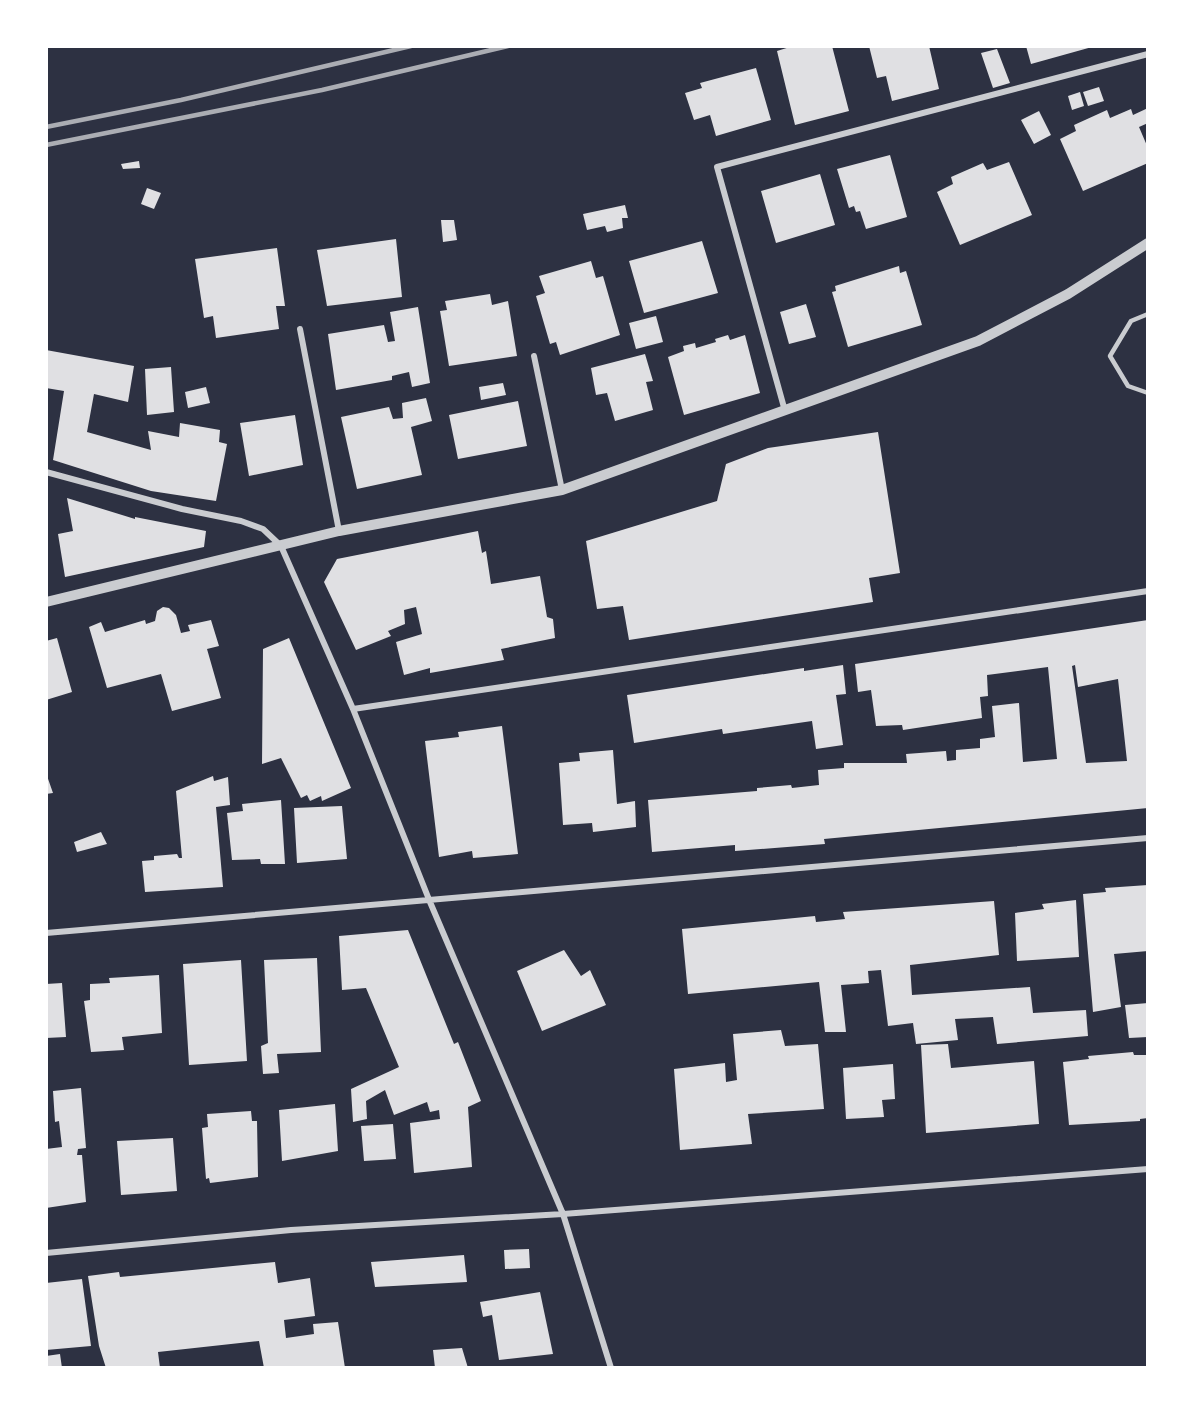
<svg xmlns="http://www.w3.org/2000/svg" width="1194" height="1414" viewBox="0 0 1194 1414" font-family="Jost,sans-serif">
	<rect width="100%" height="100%" fill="#2d3142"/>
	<path fill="#e0e0e3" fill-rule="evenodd" d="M793 46H832L849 111 795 125 777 51Z
		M869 46H929L939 89 892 101 886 76 877 78Z
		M1026 46H1092V47L1031 64Z
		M997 49 1010 83 993 88 981 53Z
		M756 68 771 120 716 136 710 115 694 120 685 93 702 88 700 83Z
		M1099 87 1104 101 1088 106 1083 92Z
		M1080 92 1084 106 1072 110 1068 96Z
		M1148 108V123L1139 127 1148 148V163L1083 191 1060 139 1076 131 1074 125 1107 110 1110 118 1131 109 1133 115Z
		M1039 111 1051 135 1034 144 1021 120Z
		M890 155 907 217 866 229 860 211 856 212 854 206 849 208 837 169Z
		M139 161 140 168 123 169 121 164Z
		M1009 162 1032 215 960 245 937 192 953 184 951 177 983 163 987 170Z
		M820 174 835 225 776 243 761 191Z
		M147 188 161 193 154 209 141 204Z
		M625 205 628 218H622L623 228 607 232 605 226 587 230 583 214Z
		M441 220H454L457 240 443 242Z
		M396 239 402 297 327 306 317 250Z
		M702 241 718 293 644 313 629 261Z
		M277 248 285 306H276L279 329 216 338 213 316 204 318 195 259Z
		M591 261 596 278 603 276 620 335 560 355 556 342 550 344 536 296 545 293 539 276Z
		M899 266 900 273 906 271 922 325 848 347 832 292 836 291 835 286Z
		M490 294 492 305 508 301 517 356 449 366 440 311 447 310 445 301Z
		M806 304 816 337 789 344 780 312Z
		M418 307 430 383 412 387 409 372 392 376V380L336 390 328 334 384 325 388 342 395 341 390 312Z
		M656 316 663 342 636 349 629 323Z
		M728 335 730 340 745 335 760 393 684 415 668 357 684 351 683 346 695 343 696 348 716 342 715 339Z
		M46 350 134 366 128 402 94 394 87 432 151 450 148 431 179 437 180 423 220 430 219 442 227 444 216 501 151 491 53 460 64 391 46 388Z
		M645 354 653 381 646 382 653 410 615 421 607 393 596 395 591 368Z
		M171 367 174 412 147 415 145 369Z
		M503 383 506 395 481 400 479 387Z
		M206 387 210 403 188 408 185 392Z
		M426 398 432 421 411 427 422 475 357 489 341 417 389 407 393 419 403 418 402 403Z
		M518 401 527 446 458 459 449 415Z
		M295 415 303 465 249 476 240 423Z
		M878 432 900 573 869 578 873 602 629 640 623 606 597 609 586 541 717 501 726 464 768 448Z
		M67 498 135 519V517L206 531 204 547 65 577 58 534 73 531Z
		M478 531 482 553 486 551 491 584 540 576 547 617 553 619 555 638 501 649 504 660 430 673V668L404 675 396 642 422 634 416 607 404 610 405 624 388 631 391 636 356 650 324 582 337 559Z
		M163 607 169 608 176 615 181 633 190 631 188 625 211 620 219 646 207 649 221 698 172 711 161 674 107 688 89 627 101 622 105 632 145 620 146 624 155 621 157 611Z
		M1148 620V808L824 839 825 844 735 851V845L652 852 648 800 757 791V788L791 785 792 788 819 785 818 770 844 768V763H907L906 754 946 751 947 761 956 760V750L980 748V739L995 737 992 706 1019 703 1023 762 1057 759 1048 667 987 675 988 696 980 697 982 718 903 730 902 725 876 726 871 690 858 692 855 664ZM1075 665 1078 687 1118 679 1127 761 1086 763 1072 666Z
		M57 638 72 692 46 700V641Z
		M289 638 351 788 322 801 321 796 310 801 307 795 301 798 281 758 262 764 263 649Z
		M843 665 846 694 836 695 843 745 816 749 812 721 723 734 722 729 634 743 627 695 804 668V671Z
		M502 726 518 854 473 858 472 851 439 857 425 741 459 737 458 732Z
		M613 750 617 804 635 801 636 827 593 832 592 823 563 825 559 763 580 761 579 753Z
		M46 773 53 793 46 794Z
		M213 776 214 781 228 777 230 805 216 807 223 887 145 892 142 861 154 860V856L177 854 179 858H182L176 791Z
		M281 800 285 864H261L260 859 232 860 227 813 243 811 242 804Z
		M342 806 347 859 297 863 294 808Z
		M101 832 107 844 77 852 74 842Z
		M1148 885V951L1114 954 1121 1007 1093 1012 1083 894 1106 892 1105 888Z
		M1076 900 1079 957 1017 961 1015 913 1044 909 1042 904Z
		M994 901 999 955 910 965 912 995 1030 987 1033 1013 1086 1010 1088 1036 997 1044 993 1017 955 1019 958 1040 916 1044 913 1023 888 1026 881 970 868 971 869 983 841 985 846 1032H825L819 982 688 994 682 929 815 916 816 922 845 919 843 912Z
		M408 930 454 1044 458 1042 481 1101 468 1107 472 1167 414 1173 410 1123 440 1119 439 1110 430 1112 427 1102 394 1115 385 1090 366 1101 367 1119 353 1122 351 1089 399 1067 366 988 342 990 339 936Z
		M564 950 581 976 590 970 606 1005 542 1031 517 971Z
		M317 958 321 1052 277 1054 279 1073 263 1074 261 1046 268 1043 264 960Z
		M241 960 247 1061 189 1065 183 964Z
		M159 975 162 1033 122 1037 124 1050 91 1052 84 1001 90 1000V984L110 983 109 978Z
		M62 983 66 1037 46 1038V984Z
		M1148 1003V1037L1129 1038 1125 1005Z
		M781 1030 785 1046 818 1044 824 1109 748 1114 752 1144 680 1150 674 1069 725 1063 726 1082 737 1080 733 1034Z
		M948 1044 951 1068 1034 1061 1039 1124 926 1133 921 1045Z
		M1133 1052 1134 1055H1148V1118L1140 1119V1121L1069 1125 1063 1062 1089 1059 1088 1056Z
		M893 1064 895 1099 882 1100 884 1117 846 1119 843 1068Z
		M81 1088 86 1148 78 1149 77 1155H82L86 1202 46 1208V1149L62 1147 59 1121 55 1122 53 1091Z
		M335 1104 338 1151 282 1161 279 1110Z
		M251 1111 252 1121H257L258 1177 210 1183 209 1178 206 1179 202 1128 208 1127 207 1114Z
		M393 1124 396 1159 364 1161 361 1126Z
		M173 1138 177 1191 121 1195 117 1141Z
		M529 1249 530 1268 505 1269 504 1250Z
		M464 1255 467 1282 375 1287 371 1262Z
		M275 1262 278 1283 310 1278 315 1316 284 1320 286 1338 314 1334 313 1324 338 1322 345 1368H264L259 1341 158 1352 160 1368H106L99 1346 88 1276 119 1272 120 1277Z
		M82 1279 91 1346 46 1350V1283Z
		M540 1292 553 1354 499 1360 492 1315 483 1317 480 1302Z
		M462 1348 468 1368H435L433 1350Z
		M60 1354 62 1368H46V1356Z"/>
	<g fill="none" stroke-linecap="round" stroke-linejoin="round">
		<path stroke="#caccd0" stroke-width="4.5" d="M1148 314 1131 321 1110 356 1128 386 1148 393"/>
		<path stroke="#caccd0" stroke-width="6" d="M300 329 339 531
			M534 356 562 490
			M785 411 717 167 1148 54
			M46 472 182 509 241 521 263 529 281 546 353 709 430 902 563 1214 611 1368
			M353 709 1148 591
			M46 933 1148 838
			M46 1253 291 1230 563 1214 1148 1169"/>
		<path stroke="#caccd0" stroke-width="10" d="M46 602 339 531 562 490 978 341 1068 294 1148 243"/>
		<path stroke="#abadb3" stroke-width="4.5" d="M46 127 181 100 411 46
			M46 145 322 90 508 46"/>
	</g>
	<rect width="1194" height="1414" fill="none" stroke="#ffffff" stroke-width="96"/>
</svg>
